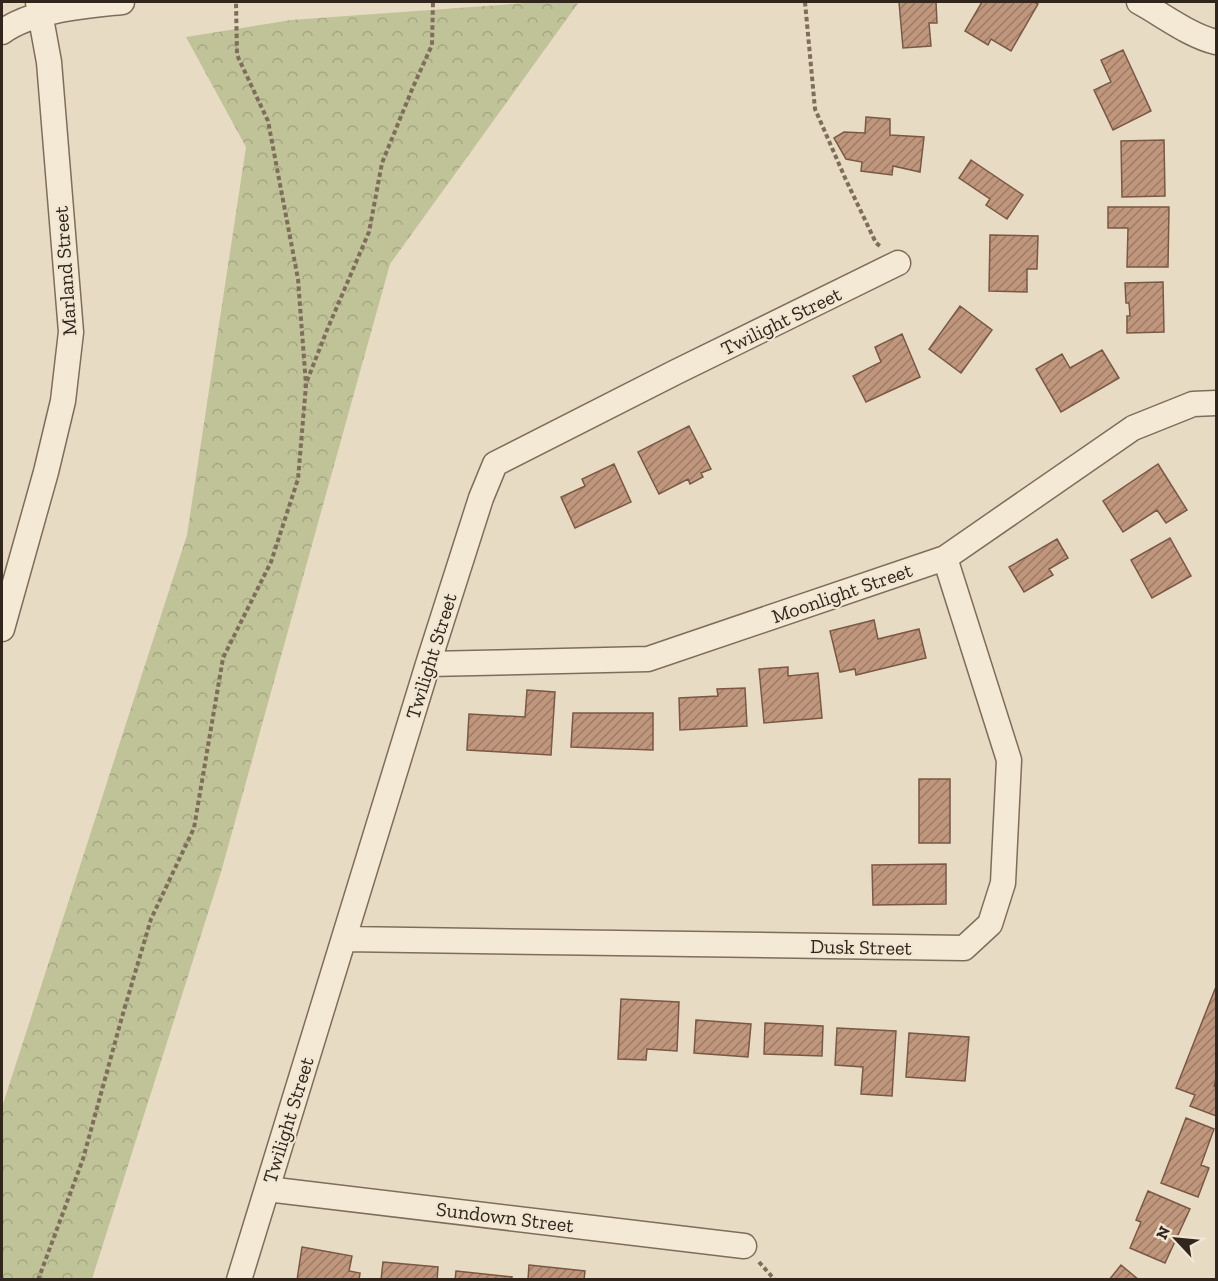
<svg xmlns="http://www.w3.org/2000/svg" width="1218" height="1281" viewBox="0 0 1218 1281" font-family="'Zilla Slab',serif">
	<defs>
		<pattern id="forest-crowns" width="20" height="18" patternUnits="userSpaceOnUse" patternTransform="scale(1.5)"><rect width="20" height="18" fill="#c0c398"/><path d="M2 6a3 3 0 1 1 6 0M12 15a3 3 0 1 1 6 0" fill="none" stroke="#a5a783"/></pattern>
		<pattern id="building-hatch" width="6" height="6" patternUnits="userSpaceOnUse" patternTransform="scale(1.5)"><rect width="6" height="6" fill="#c0977d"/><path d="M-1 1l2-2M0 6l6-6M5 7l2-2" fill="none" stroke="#9d7b66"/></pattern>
	</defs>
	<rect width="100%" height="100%" fill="#e7dbc3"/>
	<path fill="url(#forest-crowns)" d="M540 2H579L390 264 221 872 92 1279H2V1107L187 535 246 147 186 37 291 20Z"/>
	<path fill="url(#building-hatch)" stroke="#7a5845" stroke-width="1.5" d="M899 2H936L937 23H929L931 46 903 48Z
		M982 2H1034L1038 4 1011 51 991 39 988 45 965 31Z
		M1123 50 1151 111 1113 130 1094 90 1111 82 1101 60Z
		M866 117 890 119V135L924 137 920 172 893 166 892 175 861 171 862 162 846 159 834 138 844 132 865 133Z
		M1164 140 1165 196 1122 197 1121 141Z
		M971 160 1023 195 1007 219 986 205 990 199 959 178Z
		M1108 207H1169L1168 267H1127L1128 228H1108Z
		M990 235 1038 236 1037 269H1027V292L989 291Z
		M1163 282 1164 332 1127 333V316H1130L1129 303H1126L1125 283Z
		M960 306 992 330 961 373 929 349Z
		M902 334 920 377 866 402 853 376 881 362 875 347Z
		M1102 350 1119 378 1061 412 1036 369 1062 354 1070 368Z
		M689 426 711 469 701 473 703 477 690 484 688 479 659 494 638 452Z
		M614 464 631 502 575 528 561 497 585 486 582 479Z
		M1158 464 1187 510 1166 523 1157 510 1123 532 1103 501Z
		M1170 538 1191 576 1152 598 1131 560Z
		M1057 539 1068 558 1049 569 1053 575 1024 592 1009 567Z
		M874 620 878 639 919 629 926 658 856 675 855 669 840 672 830 631Z
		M788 667V676L818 673 822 718 764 723 759 669Z
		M745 688 747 726 680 730 679 698 718 696 717 689Z
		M527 690 555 692 551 755 467 750 469 714 525 717Z
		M573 713H653V750L571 747Z
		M919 779H950V843H919Z
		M946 864V904L873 905 872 865Z
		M1215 989 1216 990V1080L1214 1086 1216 1087V1116L1190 1106 1195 1095 1176 1088Z
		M621 999 679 1002 677 1051 647 1049 646 1060 618 1059Z
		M696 1020 751 1024 748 1057 694 1053Z
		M765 1023 823 1026 822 1056 764 1054Z
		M837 1028 896 1031 892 1096 861 1094 863 1067 835 1065Z
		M909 1033 969 1037 965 1081 906 1077Z
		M1186 1118 1214 1129 1201 1165 1209 1168 1198 1197 1161 1183Z
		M1148 1191 1190 1209 1165 1263 1130 1248 1141 1222 1136 1220Z
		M302 1247 352 1256 349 1271 360 1273 359 1280H297Z
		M383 1262 438 1267 437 1280H381Z
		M529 1265 585 1271 584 1280H528Z
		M1121 1265 1139 1280H1109Z
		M456 1271 512 1277 511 1280H455Z"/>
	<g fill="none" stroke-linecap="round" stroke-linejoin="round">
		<g stroke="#7f6d5c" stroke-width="27">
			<path id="minor" d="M1139 2C1163 15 1190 36 1216 42
				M2 32C32 10 85 6 122 2
				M2 629 46 472 63 401 71 332 49 62 38 2
				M428 664 648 659 945 558 1133 428 1193 404 1216 403
				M344 939 964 948 990 924 1003 883 1009 760 945 558
				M267 1189 744 1246
				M239 1280 428 664 481 498 495 464 676 372 898 263"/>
		</g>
		<path stroke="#7f6d5c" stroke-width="4" stroke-dasharray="4.5 3" stroke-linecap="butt" d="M805 2 815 109 846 180 876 243 880 246
			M307 381 327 330 369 232 382 163 413 87 432 45 433 2
			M759 1262 775 1280
			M38 1280 83 1159 122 1017 151 919 194 828 223 658 271 562 298 479 306 385 298 279 268 121 237 55 236 2"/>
		<use href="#minor" stroke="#f3e9d4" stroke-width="24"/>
	</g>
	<g text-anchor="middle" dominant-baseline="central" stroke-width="4.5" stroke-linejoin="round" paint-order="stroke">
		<g font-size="20" fill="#31261e" stroke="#f0e6d1">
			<text transform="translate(65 271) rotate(-94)">Marland Street</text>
			<text transform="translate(781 321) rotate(-26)">Twilight Street</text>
			<text transform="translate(842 593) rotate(-19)">Moonlight Street</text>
			<text transform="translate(431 656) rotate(-73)">Twilight Street</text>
			<text transform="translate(861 947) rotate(1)">Dusk Street</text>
			<text transform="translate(288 1120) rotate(-73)">Twilight Street</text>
			<text transform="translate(505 1217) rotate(7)">Sundown Street</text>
		</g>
	</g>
	<rect width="1218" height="1281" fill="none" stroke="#31261e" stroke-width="6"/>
	<g transform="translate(1176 1239) rotate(296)" stroke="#f0e6d1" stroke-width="4.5" paint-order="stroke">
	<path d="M0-4.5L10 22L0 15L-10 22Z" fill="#31261e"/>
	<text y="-9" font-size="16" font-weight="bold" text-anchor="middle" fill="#31261e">N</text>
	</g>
</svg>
